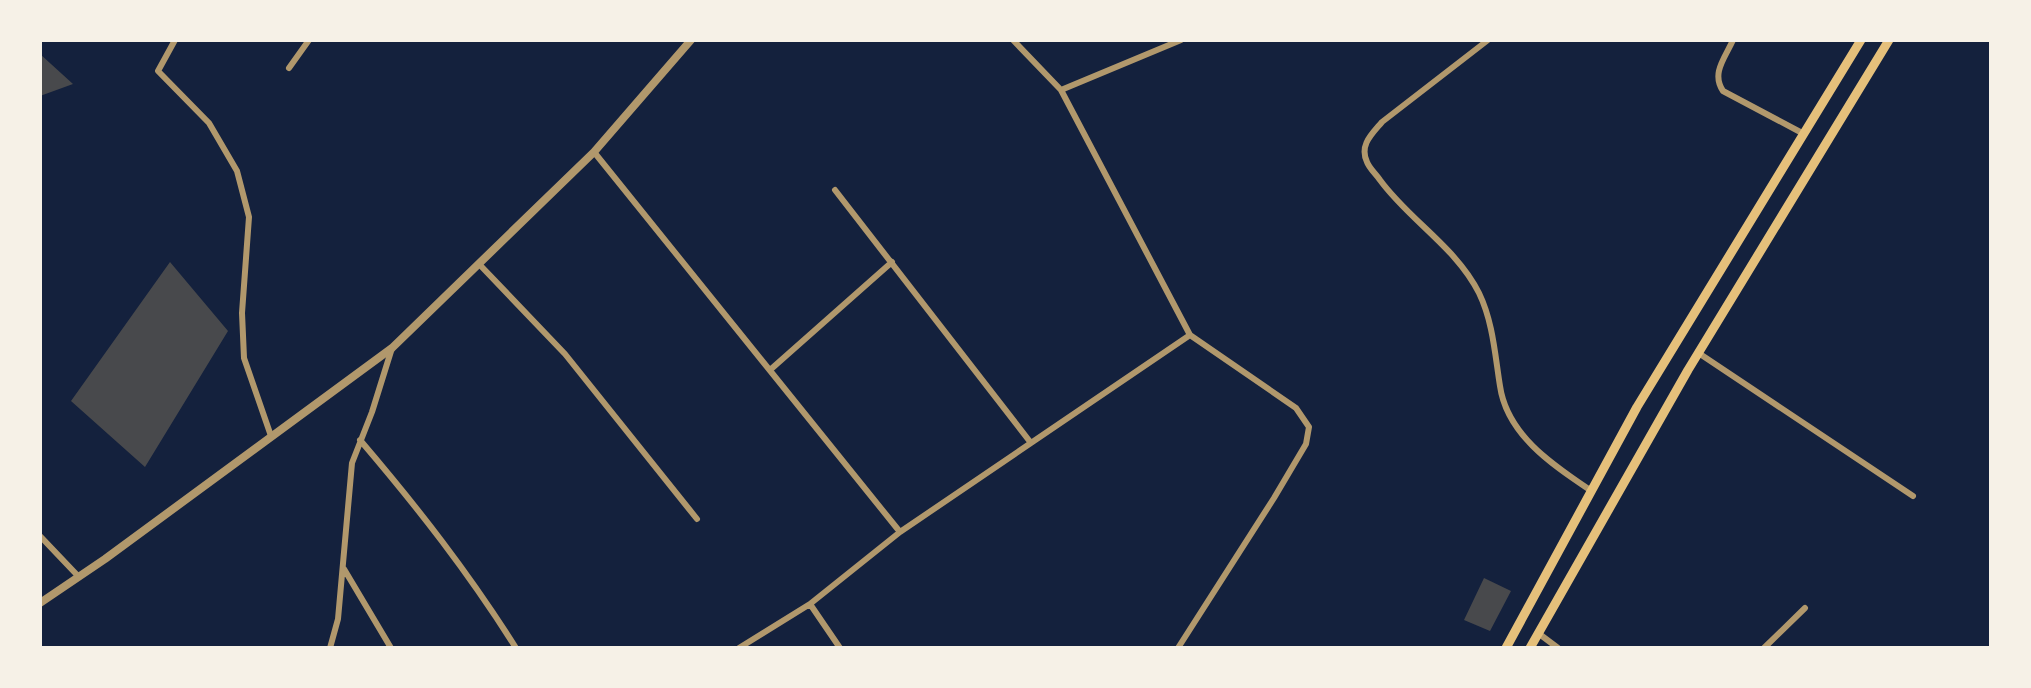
<svg xmlns="http://www.w3.org/2000/svg" width="2031" height="688" viewBox="0 0 2031 688" font-family="Poppins,sans-serif">
	<rect width="100%" height="100%" fill="#14213d"/>
	<path fill="#48494c" d="M40 54 73 84 40 96Z
		M170 262 228 331 145 467 71 401Z
		M1484 578 1511 591 1490 631 1464 620Z"/>
	<g fill="none" stroke-linecap="round" stroke-linejoin="round">
		<path stroke="#b1986c" stroke-width="6" d="M175 40 158 71 209 123 237 171 249 217 242 313 244 358 271 436
			M1013 40 1061 90 1190 335 1296 408 1309 427 1306 444 1274 498 1178 648
			M1488 40 1382 122C1372 134 1359 145 1367 162 1369 168 1376 174 1380 180 1409 220 1456 247 1479 293 1493 322 1495 355 1500 386 1507 435 1553 465 1590 490
			M1733 40C1725 58 1711 73 1723 91L1804 134
			M289 68 309 40
			M1061 90 1181 40
			M594 152 900 532
			M835 190 1031 443
			M479 264 565 354 697 519
			M1700 354 1913 496
			M770 370 892 262
			M360 440C418 508 468 572 516 648
			M40 536 79 577
			M344 569 391 648
			M810 604 840 648
			M1538 633 1558 648
			M330 648 338 619 352 463 372 412 392 348
			M739 648 810 604 900 532 1190 335
			M1764 648 1805 608"/>
		<path stroke="#b1986c" stroke-width="8" d="M40 603 105 559 392 348 594 152 691 40"/>
		<path stroke="#e5c07b" stroke-width="9" d="M1506 648 1637 407 1861 40
			M1530 648 1688 370 1889 40"/>
	</g>
	<rect width="2031" height="688" fill="none" stroke="#f6f1e7" stroke-width="84"/>
</svg>
